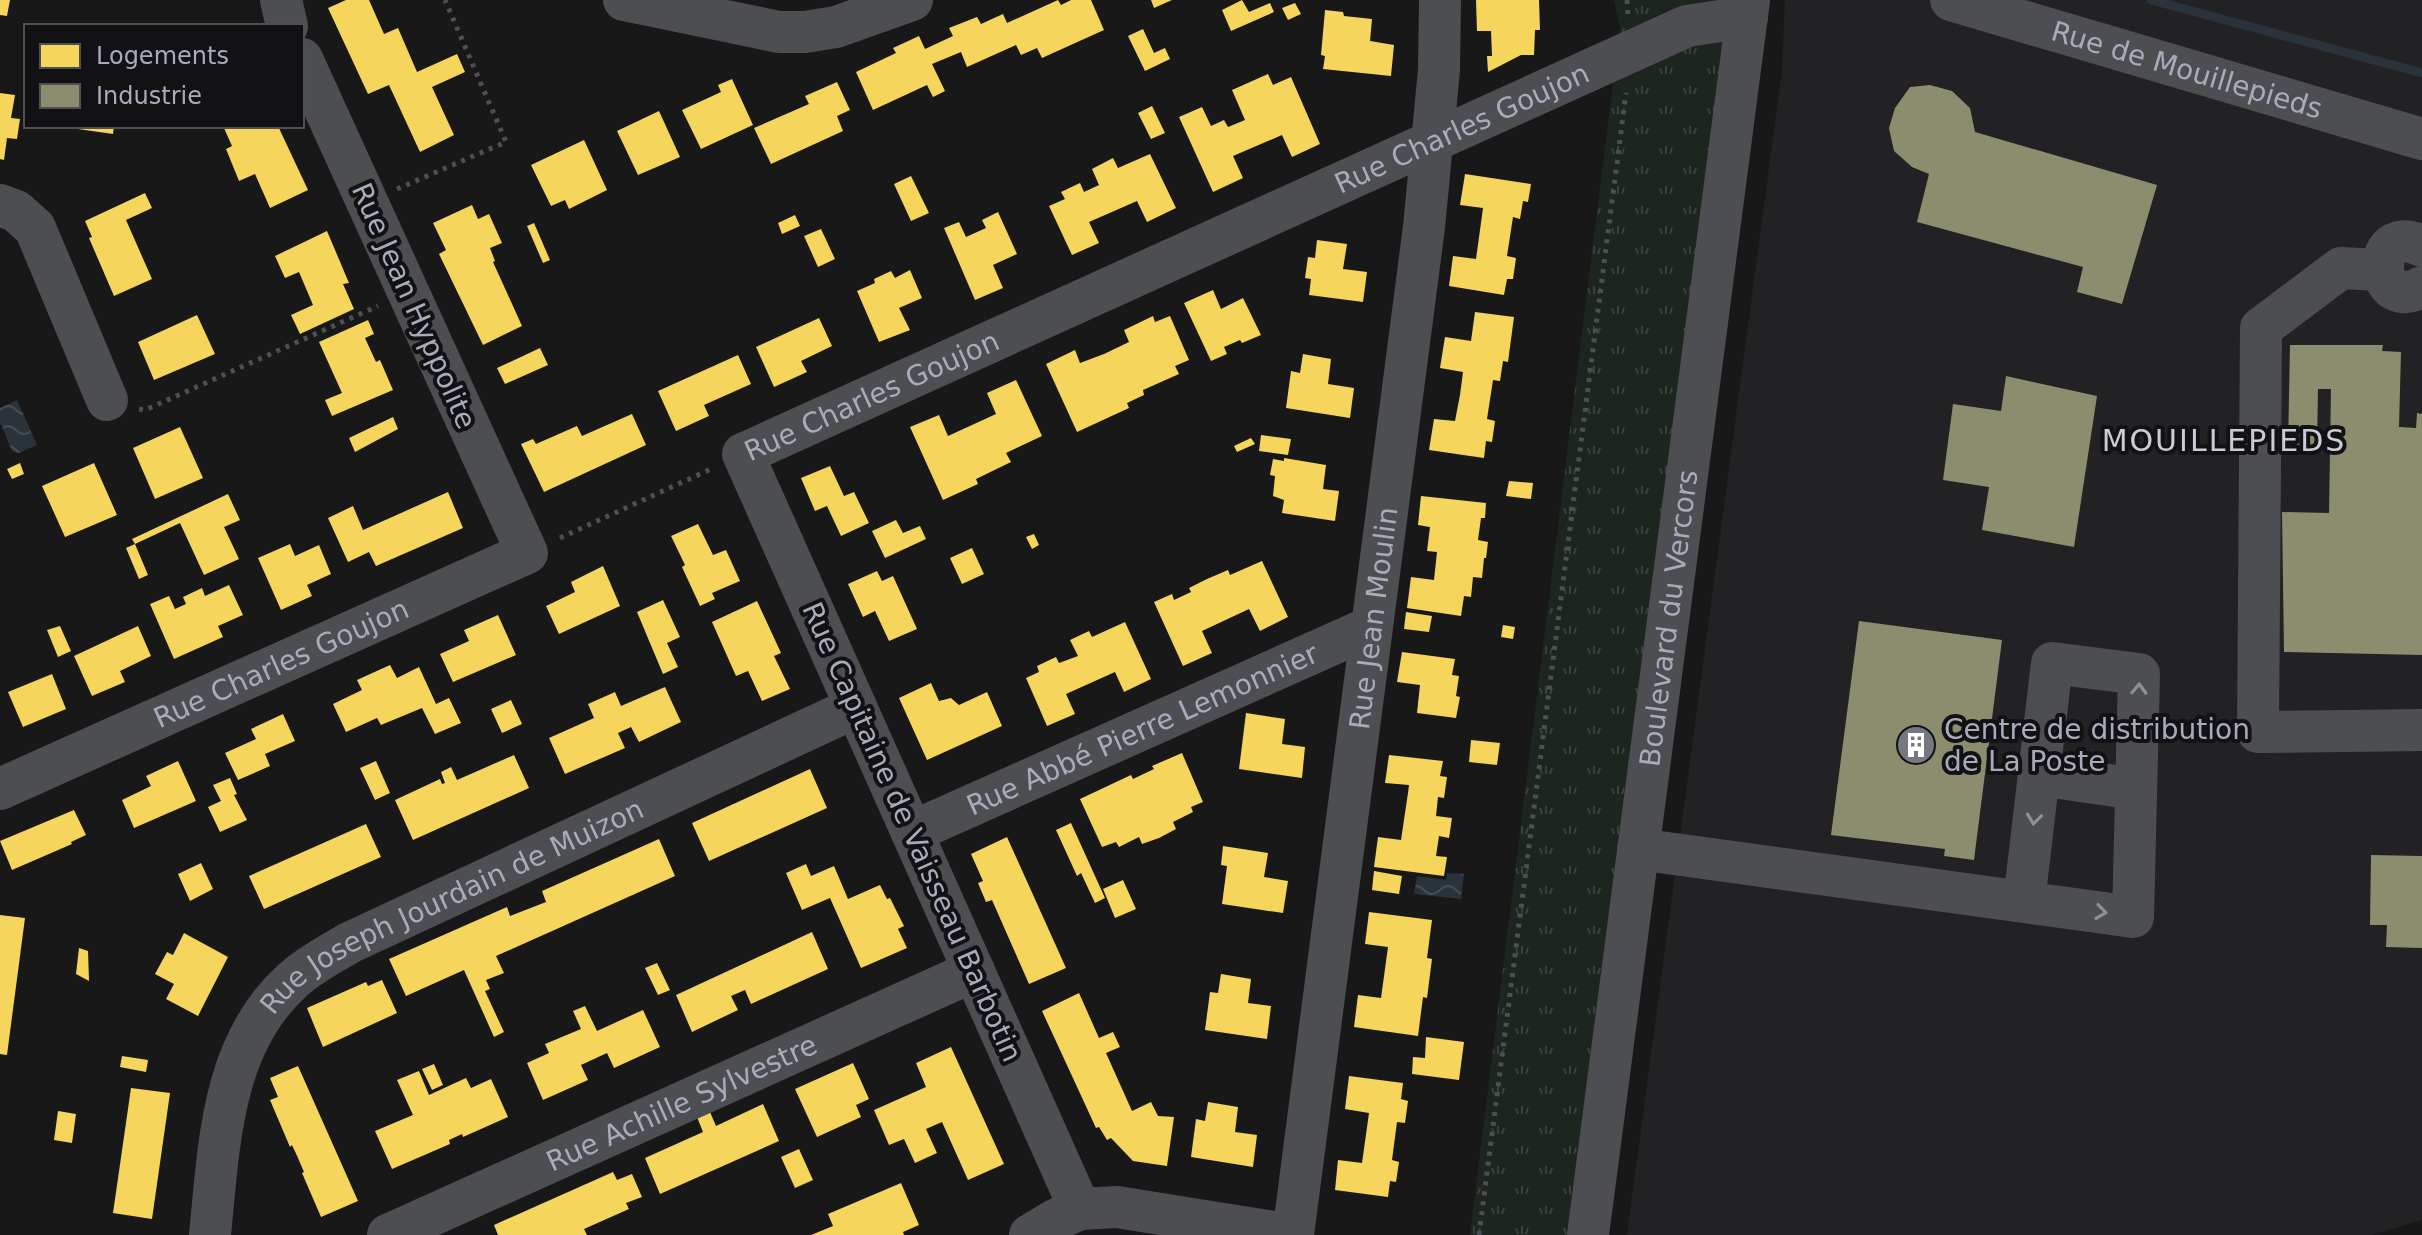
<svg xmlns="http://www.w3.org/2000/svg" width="2422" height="1235" viewBox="0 0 2422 1235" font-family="'DejaVu Sans',sans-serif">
	<defs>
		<pattern id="grass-tufts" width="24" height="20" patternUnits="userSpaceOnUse" patternTransform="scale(2)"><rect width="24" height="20" fill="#1d251f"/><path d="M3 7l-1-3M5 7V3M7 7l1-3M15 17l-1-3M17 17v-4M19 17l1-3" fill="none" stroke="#3b423d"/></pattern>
		<pattern id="water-waves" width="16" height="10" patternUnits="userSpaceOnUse" patternTransform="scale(2)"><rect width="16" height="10" fill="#2a323b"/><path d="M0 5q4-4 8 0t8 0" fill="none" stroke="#464d55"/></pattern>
	</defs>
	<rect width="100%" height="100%" fill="#181818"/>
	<path fill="#222224" d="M1785 0H2422V1220L2371 1235H1627L1782 70Z"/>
	<path fill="url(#grass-tufts)" d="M1614 0H1731L1577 1235H1470L1620 27Z"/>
	<path fill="url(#water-waves)" d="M17 400 37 445 19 453 12 451 0 422V408Z
		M1447 873 1464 874 1461 899 1414 894 1417 876 1446 880Z"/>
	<path fill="#f6d55c" d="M0 0H10L7 16 0 15Z
		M346 0H369L384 34 398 28 417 72 457 54 465 72 432 87 454 135 420 152 389 85 368 94 328 8Z
		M1058 0 1061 5 1071 0H1091L1104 30 1042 58 1037 48 1021 55 1016 45 967 67 961 52 932 64 945 91 933 97 927 85 873 110 856 72 896 53 893 48 919 36 925 49 953 36 949 28 977 17 981 24 1003 14 1007 23Z
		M1151 0H1172L1154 8Z
		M1242 0 1249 12 1270 3 1274 12 1231 31 1222 10Z
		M1476 0H1539L1540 30H1535L1534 55H1521L1488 72 1487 56H1492L1491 31H1477Z
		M1295 3 1301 14 1288 20 1282 8Z
		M1325 10 1343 12 1344 16 1372 19 1370 41 1394 45 1391 76 1323 69 1325 56 1321 55Z
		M1143 29 1154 53 1165 48 1170 59 1145 71 1128 36Z
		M1268 74 1273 85 1291 77 1320 144 1292 157 1282 135 1233 156 1243 178 1213 192 1179 117 1202 107 1211 126 1224 120 1228 127 1245 120 1232 90Z
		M732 79 753 125 701 149 682 110 721 92 718 85Z
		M837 82 850 110 837 116 843 131 771 164 754 128 809 104 805 96Z
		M0 93 15 95 11 118 20 119 17 139 7 138 4 160 0 159Z
		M1152 106 1165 133 1151 139 1138 113Z
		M659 111 680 157 638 175 617 131Z
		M71 126H114L113 134 71 128Z
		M228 126H278L308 190 270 208 255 174 239 181 226 149 232 146 224 128Z
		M584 140 607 190 569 209 565 200 551 206 531 165Z
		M1150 154 1176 208 1147 222 1137 201 1089 222 1099 243 1072 255 1049 206 1065 199 1061 192 1080 183 1084 192 1099 185 1092 169 1113 158 1118 168Z
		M1465 174 1531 184 1528 202 1523 201 1520 219 1513 217 1507 256 1516 258 1513 279H1507L1504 295 1449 286 1453 256 1476 259 1480 230 1483 208 1460 205Z
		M911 176 929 213 911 221 894 184Z
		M145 193 152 208 126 220 152 279 114 296 89 238 92 237 85 221Z
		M472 205 478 219 489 214 502 243 490 248 495 261 493 262 522 326 483 345 439 254 446 250 433 223Z
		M998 212 1017 254 993 265 1003 288 975 300 944 228 959 222 966 237 986 228 982 220Z
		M795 215 800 226 782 234 778 223Z
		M534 223 550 260 543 263 527 226Z
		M821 229 835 259 818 267 804 236Z
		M327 231 349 283 343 284 354 309 300 334 291 315 313 305 299 272 285 278 275 256Z
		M1317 240 1347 244 1343 269 1367 272 1363 302 1309 295 1311 279 1305 278 1308 257 1315 258Z
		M910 270 922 298 899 308 910 330 879 342 857 291 875 283 874 279 891 271 895 278Z
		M1213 290 1221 309 1243 298 1261 335 1242 343 1240 340 1224 347 1227 354 1211 361 1184 303Z
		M1475 312 1514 317 1508 362 1503 361 1500 381 1493 380 1487 419 1495 421 1492 442 1486 441 1484 458 1429 450 1434 419 1455 421 1460 395 1463 372 1440 368 1445 337 1471 341Z
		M197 315 215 354 154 380 138 342Z
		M1153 316 1155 322 1170 316 1189 360 1175 366 1179 374 1143 390 1144 395 1127 403 1129 408 1077 432 1046 364 1075 350 1080 363 1104 354 1129 342 1124 330Z
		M819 318 832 346 801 361 807 372 774 387 756 347Z
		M368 320 374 334 365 338 376 362 380 360 393 390 332 416 325 400 342 393 319 342Z
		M540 348 548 365 505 384 497 368Z
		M1303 354 1331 359 1328 384 1354 388 1350 418 1286 408 1291 371 1300 373Z
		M738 355 751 384 704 405 709 416 676 431 658 391Z
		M1016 380 1042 436 1006 453 1011 462 976 479 978 484 943 500 910 427 939 415 948 436 996 414 987 393Z
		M632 414 646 445 544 492 521 444 533 439 536 444 577 426 582 436Z
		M393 417 398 429 355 452 349 438Z
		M180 427 203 478 155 499 133 448Z
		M1261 435 1291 439 1288 455 1259 451Z
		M1251 438 1255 444 1237 452 1234 446Z
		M1284 458 1326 465 1323 489 1339 491 1335 521 1282 513 1284 500 1273 496 1275 476 1270 475 1273 459 1284 461Z
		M20 463 24 474 12 479 7 469Z
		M94 463 117 515 65 537 42 486Z
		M830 466 844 496 854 492 869 523 841 536 827 506 815 511 801 478Z
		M1509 481 1533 483 1531 499 1506 496Z
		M448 492 463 528 376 566 369 552 348 562 328 518 353 506 363 530Z
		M228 494 240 520 224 527 239 559 204 575 180 523 135 544 148 575 139 579 126 548 135 544 132 539Z
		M1421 496 1486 503 1485 518H1481L1478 540 1488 542 1486 558H1484L1482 578 1473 577 1471 597 1464 596 1461 616 1407 608 1411 577 1434 580 1437 552 1427 551 1430 527 1418 525Z
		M896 520 903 533 920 526 926 539 885 558 872 531Z
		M698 524 713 555 726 550 740 581 712 593 715 599 700 606 682 567 685 565 671 536Z
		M1034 534 1039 545 1032 549 1026 537Z
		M290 544 295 556 319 545 331 574 307 585 312 596 281 610 258 558Z
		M972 548 984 574 962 584 950 558Z
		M1262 561 1288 617 1260 631 1249 609 1202 631 1212 653 1183 666 1154 602 1172 594 1174 600 1191 592 1189 588 1207 579 1228 570 1230 575Z
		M603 566 620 606 559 634 546 606 575 592 571 582Z
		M877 571 882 581 893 576 917 629 889 641 875 611 863 617 848 584Z
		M229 585 243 615 218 626 223 637 174 659 150 604 169 596 175 609 186 604 183 597 202 588 205 596Z
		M663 600 680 637 667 643 678 667 663 674 637 612Z
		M757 601 781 653 774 656 790 689 762 701 748 671 736 676 712 622Z
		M1406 612 1432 616 1429 632 1404 629Z
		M498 615 516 655 453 682 440 654 469 641 464 630Z
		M1125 622 1151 679 1124 692 1115 672 1066 694 1075 714 1047 726 1026 678 1039 672 1037 666 1056 657 1059 663 1078 656 1070 640 1089 631 1092 637Z
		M1503 625 1515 627 1513 639 1501 637Z
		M60 626 71 651 58 657 47 630Z
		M138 626 151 656 120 671 125 682 92 696 74 656Z
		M1402 652 1455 659 1452 675 1459 676 1456 696 1460 697 1456 718 1417 713 1420 685 1397 682Z
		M390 665 397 678 419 667 436 704 449 698 461 723 435 734 422 708 381 725 377 718 346 732 333 704 362 690 357 680Z
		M52 674 66 709 23 727 8 692Z
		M931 683 939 701 951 698 959 705 987 692 1002 726 927 760 899 698Z
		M665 687 681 722 639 742 631 727 618 733 625 748 565 774 549 738 594 718 588 704 615 692 621 706Z
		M511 700 522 724 502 733 491 709Z
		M1246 713 1285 719 1282 744 1305 747 1302 778 1239 769Z
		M283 714 295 741 265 754 270 766 238 780 225 753 256 739 251 729Z
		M1471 740 1500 743 1497 765 1469 762Z
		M1182 753 1203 802 1191 807 1193 812 1173 822 1176 829 1159 838 1142 844 1139 837 1119 847 1116 842 1102 847 1080 799 1131 775 1133 779 1154 769 1152 766Z
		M514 755 529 788 413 840 395 800 440 779 442 784 445 783 441 772 451 767 457 780Z
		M1389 755 1443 761 1440 776 1447 777 1444 798 1438 797 1436 816 1452 818 1449 838 1439 836 1436 856 1447 857 1444 876 1374 867 1378 837 1401 840 1408 793 1409 785 1385 783Z
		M178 761 196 801 134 828 122 800 151 786 146 776Z
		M376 761 390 793 375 800 360 768Z
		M810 769 827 808 709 861 692 823Z
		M230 778 237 794 234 795 247 820 220 832 208 807 221 801 213 785Z
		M74 810 86 835 71 842 72 844 12 870 0 841Z
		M1071 823 1105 898 1095 903 1081 873 1077 876 1056 830Z
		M366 824 381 857 264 909 249 876Z
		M1007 837 1066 968 1029 984 992 900 986 902 978 883 983 881 971 854Z
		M659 839 675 876 496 956 504 973 486 980 490 989 485 991 504 1032 494 1037 464 970 406 996 389 959 507 907 510 916 546 902 542 891Z
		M1223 846 1268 853 1264 877 1288 881 1283 913 1222 904 1227 866 1221 865Z
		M201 863 213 889 190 901 178 874Z
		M806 864 811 876 834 866 848 899 880 885 887 899 890 898 904 926 898 929 907 948 861 968 830 898 802 910 786 873Z
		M1374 871 1402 876 1399 894 1372 890Z
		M1123 880 1136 909 1115 918 1103 889Z
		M1369 912 1432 920 1427 958 1432 959 1427 998 1423 997 1418 1036 1354 1027 1358 995 1381 998 1388 947 1365 944Z
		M0 915 25 918 7 1055 0 1054Z
		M812 932 828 969 751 1004 745 990 731 996 738 1010 692 1032 676 995Z
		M184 933 228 957 198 1016 166 999 174 984 155 974 167 952 173 955Z
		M79 948 88 951 89 981 76 974Z
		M657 963 670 990 658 995 645 968Z
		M1221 974 1251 979 1248 1003 1271 1006 1267 1039 1205 1030 1210 992 1218 993Z
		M382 980 397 1013 323 1047 307 1008 366 982 368 986Z
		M1079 993 1099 1038 1113 1032 1120 1047 1106 1053 1132 1111 1151 1102 1158 1116 1174 1117 1167 1166 1133 1161 1111 1138 1107 1140 1099 1127 1096 1128 1042 1011Z
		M585 1006 597 1031 643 1010 660 1047 614 1068 607 1053 581 1065 588 1080 543 1100 527 1063 549 1053 545 1044 581 1029 573 1011Z
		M1426 1037 1464 1042 1459 1080 1412 1074 1413 1057 1425 1058Z
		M951 1047 1004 1164 968 1180 942 1122 926 1129 937 1153 915 1163 904 1139 889 1145 874 1110 926 1087 916 1063Z
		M122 1056 148 1060 146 1072 120 1067Z
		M853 1063 869 1099 856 1105 861 1117 817 1137 795 1089Z
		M434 1064 443 1085 432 1090 422 1069Z
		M298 1066 358 1201 321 1217 302 1173 304 1172 298 1158 292 1145 290 1147 270 1100 278 1097 270 1078Z
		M419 1071 429 1095 466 1078 471 1088 491 1079 508 1117 463 1137 462 1134 449 1140 450 1144 392 1169 375 1131 413 1115 397 1080Z
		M1349 1076 1403 1083 1401 1099 1408 1101 1405 1123 1397 1122 1392 1160 1399 1162 1396 1182 1390 1181 1388 1197 1335 1190 1338 1160 1362 1163 1369 1113 1345 1109Z
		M131 1088 170 1093 152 1219 113 1213Z
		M1208 1102 1238 1107 1235 1132 1257 1135 1253 1167 1191 1157 1196 1119 1205 1121Z
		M763 1104 779 1141 660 1194 645 1158 703 1132 697 1117 710 1112 716 1126Z
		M58 1111 76 1114 72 1143 54 1140Z
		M799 1149 813 1180 795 1188 781 1157Z
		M613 1172 617 1180 632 1174 642 1197 626 1203 629 1209 584 1229 587 1235H498L494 1225Z
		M901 1183 919 1225 903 1232 904 1235H811L833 1226 828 1214Z"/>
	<path fill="#8c8c6e" d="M1930 85 1952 91 1970 108 1975 132 2157 185 2122 304 2077 292 2083 267 1917 222 1929 174 1912 167 1894 151 1889 128 1895 108 1910 87Z
		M2290 345H2383L2382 351 2401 352 2399 427 2416 428 2417 413 2422 414V655L2284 652 2282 512 2329 513 2331 389H2318L2317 446H2288Z
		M2006 376 2097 396 2074 547 1982 530 1989 487 1943 480 1953 404 2001 411Z
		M1859 621 2002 640 1974 860 1944 856 1945 849 1831 835Z
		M2371 855 2422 856V948L2386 947 2387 925H2370Z"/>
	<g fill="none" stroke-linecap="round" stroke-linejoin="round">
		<path stroke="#2a323b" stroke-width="9" d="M2151 0 2422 73"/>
		<path stroke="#4e4f54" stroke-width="5" stroke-dasharray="4 6" stroke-linecap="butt" d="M1627 0 1628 16
			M397 189 506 142 445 0
			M139 409 145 410 378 306
			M560 538 711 469
			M1479 1235 1626 93"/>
		<g stroke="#4d4e52" stroke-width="42">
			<path d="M281 0 287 26"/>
			<path d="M624 0 779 32H805L836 27 912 0"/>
			<path id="s1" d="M1951 0 2422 139"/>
			<path d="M0 205 16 211 35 228 107 400"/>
			<path d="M2422 246C2369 219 2371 315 2422 287"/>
			<path d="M2381 270 2341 268 2261 328 2258 732 2422 730"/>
			<path d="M2039 775 2136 789"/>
			<path id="s2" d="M0 789 527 553 302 59"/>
			<path id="s3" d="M912 832 1371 627"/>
			<path d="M1638 849 2133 917 2139 674 2052 663 2024 902"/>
			<path id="s4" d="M1080 1209 743 454 1687 26 1747 17"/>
			<path id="s5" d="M210 1235C219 1146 221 1044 293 980 309 965 331 954 349 943L856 707"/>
			<path id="s6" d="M388 1235 974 971"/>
			<path d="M1030 1235 1055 1220 1080 1209 1117 1207 1293 1235"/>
			<path id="s7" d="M1293 1235 1424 227 1439 70 1440 0"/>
			<path id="s8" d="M1588 1235 1749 0"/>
		</g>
	</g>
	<defs><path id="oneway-chevron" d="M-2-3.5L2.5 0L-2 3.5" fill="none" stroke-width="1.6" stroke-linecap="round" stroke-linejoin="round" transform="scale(2)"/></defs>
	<g stroke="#8d909b">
		<use href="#oneway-chevron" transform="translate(2139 689) rotate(-88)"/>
		<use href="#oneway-chevron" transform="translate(2034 819) rotate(97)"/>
		<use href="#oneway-chevron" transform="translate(2101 912) rotate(8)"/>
	</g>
	<defs>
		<g id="building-disc" transform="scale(2)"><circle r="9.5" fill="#767881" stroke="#121214"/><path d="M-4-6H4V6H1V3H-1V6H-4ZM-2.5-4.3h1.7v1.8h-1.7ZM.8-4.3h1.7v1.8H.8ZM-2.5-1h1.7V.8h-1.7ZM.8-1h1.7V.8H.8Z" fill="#fff"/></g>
	</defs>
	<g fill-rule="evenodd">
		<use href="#building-disc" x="1916" y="745"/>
	</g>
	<g text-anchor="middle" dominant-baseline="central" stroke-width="8" stroke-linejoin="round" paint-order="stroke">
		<g font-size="28" fill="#a8acba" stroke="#121214">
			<text stroke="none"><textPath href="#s1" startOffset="246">Rue de Mouillepieds</textPath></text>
			<text stroke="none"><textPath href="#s4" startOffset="1616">Rue Charles Goujon</textPath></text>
			<text transform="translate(414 306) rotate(66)">Rue Jean Hyppolite</text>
			<text stroke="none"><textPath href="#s4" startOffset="968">Rue Charles Goujon</textPath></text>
			<text stroke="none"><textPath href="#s7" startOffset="622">Rue Jean Moulin</textPath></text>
			<text stroke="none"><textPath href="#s8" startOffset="622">Boulevard du Vercors</textPath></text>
			<text stroke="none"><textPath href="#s2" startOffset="308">Rue Charles Goujon</textPath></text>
			<text stroke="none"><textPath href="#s3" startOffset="252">Rue Abbé Pierre Lemonnier</textPath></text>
			<text transform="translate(912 832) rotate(66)">Rue Capitaine de Vaisseau Barbotin</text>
			<text stroke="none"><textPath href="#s5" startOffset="450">Rue Joseph Jourdain de Muizon</textPath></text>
			<text stroke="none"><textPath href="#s6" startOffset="322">Rue Achille Sylvestre</textPath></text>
		</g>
		<g font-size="28" fill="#a8acba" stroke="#121214" text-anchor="start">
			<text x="1944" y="729">Centre de distribution<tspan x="1944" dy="32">de La Poste</tspan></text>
		</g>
		<g font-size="30" letter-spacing="2" fill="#c9ccd5" stroke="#121214">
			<text x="2224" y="440">MOUILLEPIEDS</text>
		</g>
	</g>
	<rect x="24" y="24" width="280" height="104" fill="#121214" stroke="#4e5056" stroke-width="2"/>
	<rect x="40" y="44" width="40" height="24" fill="#f6d55c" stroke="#4e5056" stroke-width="2"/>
	<text x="96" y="64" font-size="24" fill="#a8acba">Logements</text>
	<rect x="40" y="84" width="40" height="24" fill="#8c8c6e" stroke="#4e5056" stroke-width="2"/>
	<text x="96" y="104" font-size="24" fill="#a8acba">Industrie</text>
</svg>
